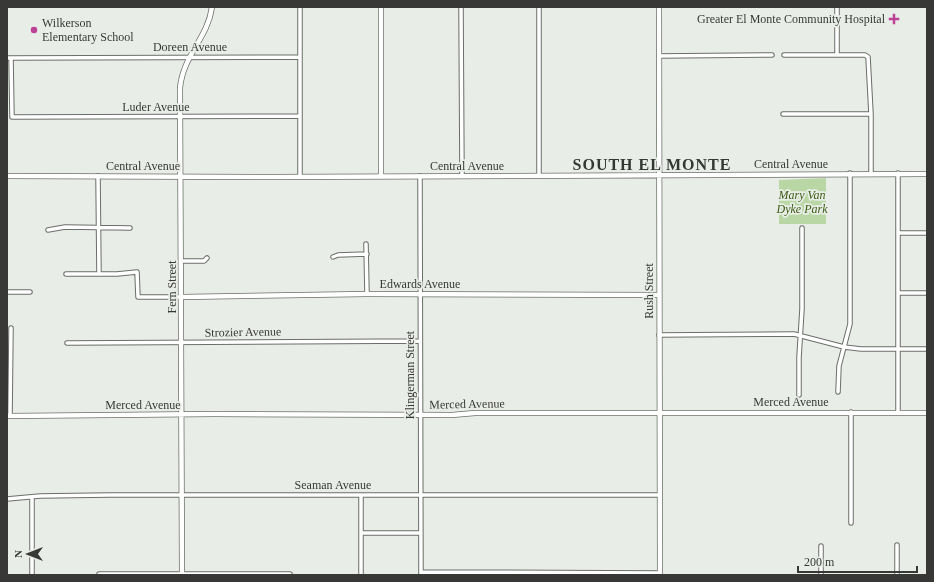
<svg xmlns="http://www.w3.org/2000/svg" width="934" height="582" viewBox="0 0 934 582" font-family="Georgia,serif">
	<rect width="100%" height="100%" fill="#e9ede7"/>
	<path fill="#b9d7a4" d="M826 178V224H779V180Z"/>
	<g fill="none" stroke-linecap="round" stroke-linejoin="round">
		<g stroke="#6b6e69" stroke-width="5.5">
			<path id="minor" d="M461 7 462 176
				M539 7V175
				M784 55H865L868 57 871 114V173
				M837 55V7
				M659 56 772 55
				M7 58 300 57
				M11 58 12 117 300 116
				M783 114H871
				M898 173V413
				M98 176 99 274
				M300 176V7
				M420 176 421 575
				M48 230 65 227 130 228
				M898 233H927
				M366 244 367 294
				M333 257 338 255 367 254
				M182 261H204L207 258
				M66 274H117L137 272 138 297H182
				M7 292H30
				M898 293H927
				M659 335 794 334 844 347 861 349H927
				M67 343 420 341
				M838 392 839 366 850 324V173
				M799 395V357L802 309V228
				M851 412V523
				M10 416 11 328
				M361 495V575
				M32 497V575
				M7 499 40 496 109 495H659
				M362 533H420
				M821 546V575
				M421 572 659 573
				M99 574H290
				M897 575V545"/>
		</g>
		<g stroke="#6b6e69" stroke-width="6">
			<path id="tertiary" d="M381 7V176
				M659 7 660 575
				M7 176 273 177 927 174
				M182 297 367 294 659 295
				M7 416 214 414 452 415 475 413H927
				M182 575 180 88C183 55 208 38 212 7"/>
		</g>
		<use href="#minor" stroke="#fff" stroke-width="3.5"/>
		<use href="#tertiary" stroke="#fff" stroke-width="4.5"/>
	</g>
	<g fill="#bb4295" stroke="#e9ede7" stroke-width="1.5">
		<path d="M892 13h4v4h4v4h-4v4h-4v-4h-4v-4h4z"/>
		<circle cx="34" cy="30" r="4"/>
	</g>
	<g text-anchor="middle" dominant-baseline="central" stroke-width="3.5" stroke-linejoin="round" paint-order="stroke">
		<g font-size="12" fill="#383937" stroke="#e9ede7" text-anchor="end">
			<text x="885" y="19">Greater El Monte Community Hospital</text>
			<text x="42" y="23" text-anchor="start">Wilkerson<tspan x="42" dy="14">Elementary School</tspan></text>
		</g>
		<g font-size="12" fill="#383937" stroke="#e9ede7">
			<text x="190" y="47">Doreen Avenue</text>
			<text x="156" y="107">Luder Avenue</text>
			<text x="791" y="164">Central Avenue</text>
			<text x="143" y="166">Central Avenue</text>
			<text x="467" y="166">Central Avenue</text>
			<text x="420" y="284">Edwards Avenue</text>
			<text transform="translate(172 287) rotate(-90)">Fern Street</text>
			<text transform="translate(649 291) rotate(-90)">Rush Street</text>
			<text transform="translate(243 332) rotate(-1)">Strozier Avenue</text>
			<text transform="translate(410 375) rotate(-90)">Klingerman Street</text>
			<text x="791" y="402">Merced Avenue</text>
			<text transform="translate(467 404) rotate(-1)">Merced Avenue</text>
			<text x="143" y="405">Merced Avenue</text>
			<text x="333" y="485">Seaman Avenue</text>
		</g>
		<g font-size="12" font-style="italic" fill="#385c11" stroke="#e9ede7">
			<text x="802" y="195">Mary Van<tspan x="802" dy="14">Dyke Park</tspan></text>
		</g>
		<g font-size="16" font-weight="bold" letter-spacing="1" fill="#343732" stroke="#e9ede7">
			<text x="652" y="164">SOUTH EL MONTE</text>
		</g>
	</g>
	<rect width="934" height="582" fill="none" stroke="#383937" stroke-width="16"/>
	<g transform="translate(28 554) rotate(270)" stroke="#e9ede7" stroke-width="3" paint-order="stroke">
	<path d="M0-3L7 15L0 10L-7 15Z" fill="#383937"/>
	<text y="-6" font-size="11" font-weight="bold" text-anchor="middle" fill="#383937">N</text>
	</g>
	<path d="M798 566v6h119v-6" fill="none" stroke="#383937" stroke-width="2"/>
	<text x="804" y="566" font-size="12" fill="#383937" stroke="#e9ede7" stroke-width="3" paint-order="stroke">200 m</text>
</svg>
